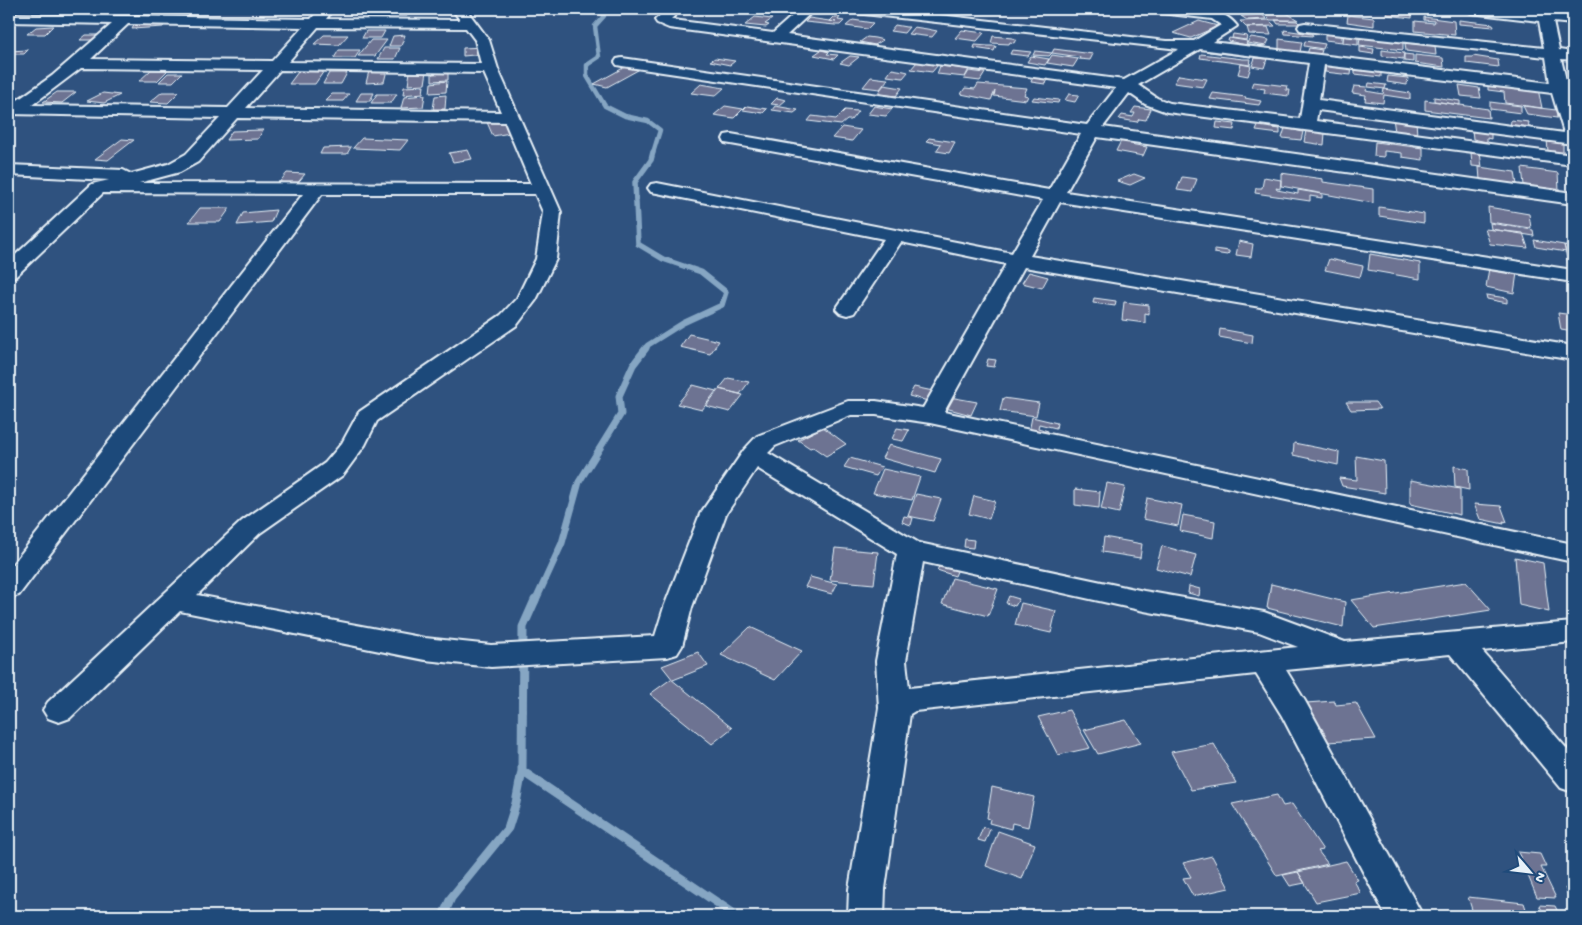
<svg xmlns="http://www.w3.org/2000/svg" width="1582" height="925" viewBox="0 0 1582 925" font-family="'Gochi Hand',sans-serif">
	<rect width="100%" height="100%" fill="#2f527f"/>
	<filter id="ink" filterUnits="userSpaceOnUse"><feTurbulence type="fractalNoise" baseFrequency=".02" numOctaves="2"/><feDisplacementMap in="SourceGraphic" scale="10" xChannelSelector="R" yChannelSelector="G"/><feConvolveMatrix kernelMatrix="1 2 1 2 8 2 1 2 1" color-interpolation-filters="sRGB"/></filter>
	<g filter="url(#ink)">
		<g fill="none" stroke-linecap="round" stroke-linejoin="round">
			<path stroke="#86a6c3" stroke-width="4.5" d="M597 9 604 16 595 26 599 57 587 65V76L605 106 625 116 648 121 660 130 653 153"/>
			<path stroke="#86a6c3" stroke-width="5.5" d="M645 349 648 345 683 323 722 305 726 292 701 272 663 259 638 244 635 182 651 160 653 152"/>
			<path stroke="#86a6c3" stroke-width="7" d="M535 602 562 543 579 482 621 414 619 396 633 365 646 348"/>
			<path stroke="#86a6c3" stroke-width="9" d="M522 771 737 916
				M443 916 451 898 508 828 516 803 522 771 523 627 535 600"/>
		</g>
		<path fill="#6d7392" stroke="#e8f1f8" d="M161 9H177L173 13H156Z
			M392 9H412L407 16H387Z
			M929 9H943L938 15 925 13Z
			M1387 9 1412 11V18L1387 15Z
			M1285 12 1298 20H1270L1264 14Z
			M1261 14 1267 19 1247 20 1241 16Z
			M1348 15 1374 18V26L1347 22Z
			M755 17 772 19 765 24 769 25 766 27 745 25Z
			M834 17H840L838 20 844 21 840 25H835L805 22 809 18 836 22 830 21Z
			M1424 17 1454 21 1455 35 1415 31V21L1434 23 1435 21 1424 20Z
			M853 20 873 23 867 29 846 26Z
			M1269 20 1275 26 1246 27 1240 21Z
			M1275 20 1297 21 1300 24H1278Z
			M1459 20 1493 24 1494 27 1459 24Z
			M1199 21 1218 26 1191 38 1173 33Z
			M166 22 163 27 132 29 135 24Z
			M895 25 906 27H909L904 33 890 31Z
			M53 26 45 34H27L36 27Z
			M914 27 927 29 937 31 932 37 908 34Z
			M1247 27H1268L1271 35 1249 34Z
			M962 30 984 33 977 41 955 38Z
			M1284 30 1312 34 1313 36 1285 34Z
			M366 31H385L381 38H362Z
			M1325 32 1342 33V42L1325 40Z
			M1344 32 1358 34V45L1343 43Z
			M1233 34 1247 36 1246 40 1232 38Z
			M86 35H106L99 40H80Z
			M324 35H348L339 45 314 44Z
			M405 35 401 46H389L393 36Z
			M993 36 1012 38 1016 39 1014 43 1010 42 1009 44 991 43Z
			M867 37 875 38 883 40 875 45 860 42Z
			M1251 37 1269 40 1266 46 1247 43Z
			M1364 37 1403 41V50L1359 45 1360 38Z
			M1229 38 1247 41 1246 45 1228 41Z
			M1279 39 1302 42 1300 52 1279 50Z
			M371 40H387L375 56H358Z
			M1305 41 1325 44 1323 49 1304 46Z
			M1405 43 1435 46 1436 55 1406 51Z
			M975 45 988 46H996L994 51 974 48Z
			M484 47 485 54 463 56V48Z
			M1360 47 1374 49 1373 54 1360 52Z
			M384 48H400L395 59H378Z
			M1309 48 1322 50 1320 56 1307 54Z
			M1054 49 1093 54 1090 60 1079 59 1080 57 1052 53Z
			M1210 49 1252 54V57L1209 52Z
			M28 50 24 54H9V51Z
			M339 50H360L355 58H334Z
			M821 50 829 52 827 54 838 55 834 59 814 55Z
			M1012 50 1031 52 1028 56 1010 54Z
			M1382 50 1404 53 1403 59 1382 56Z
			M1035 51 1052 53 1049 56 1033 55Z
			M1201 54 1243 59H1251L1250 65 1200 58Z
			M1404 54 1413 55V62L1404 61Z
			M1052 55 1078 59 1073 67 1047 63Z
			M1415 55 1443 58 1444 67 1415 63Z
			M850 56 859 57 849 65 840 63Z
			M1031 56 1049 59 1045 65 1027 62Z
			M1473 56 1498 60 1499 67 1466 63V57H1473Z
			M715 58 735 61 730 65 710 61Z
			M1255 58 1267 59 1264 68 1252 66Z
			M917 62 938 65 932 72 911 69Z
			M1241 64 1251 66 1248 76 1238 74Z
			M1333 65 1352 67 1351 75 1325 72 1326 66 1333 67Z
			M940 66 969 69 965 77 937 74Z
			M625 67 638 70 607 87 594 84Z
			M1355 67 1381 70V77L1355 74Z
			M301 68H326L315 84H289Z
			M892 69 904 71 908 72 903 78 887 76Z
			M151 70H168L157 81H139Z
			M387 70 384 82 366 83 369 71Z
			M427 71 425 84 408 85 410 72Z
			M969 71 985 73 980 81 964 79Z
			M448 72V80L432 81V74Z
			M168 73H182L173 82H159Z
			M329 73H347L341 84H323Z
			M1179 75 1192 77 1207 79 1203 87 1174 83Z
			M1388 76 1408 78 1407 85 1387 82Z
			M871 77 887 79H888L880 89 863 87Z
			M1033 77H1034L1047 79 1045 84 1031 82Z
			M447 81 446 92 430 93 431 83Z
			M1253 82 1287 86 1286 90H1290L1289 96 1264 93 1265 89 1251 87Z
			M1369 83 1386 85 1385 89 1368 87Z
			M1488 83 1538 89 1542 108 1505 103 1504 92 1488 90Z
			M701 84 724 88 715 96 691 93Z
			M978 84 1027 88 1024 95 1028 96 1026 100 994 96 995 91 991 100 961 94 965 88 975 89Z
			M884 85 902 88 896 96 877 94Z
			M1459 85 1479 88 1481 98 1461 96Z
			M424 86 423 93 403 95 404 87Z
			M1354 86 1367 87 1366 91 1383 94 1384 89 1410 93V99L1384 95 1383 103 1365 101 1366 95 1352 93Z
			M57 92H76L62 103 43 102Z
			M162 92H179L168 103 150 102Z
			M103 93 120 95 104 103 87 101Z
			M361 93H374L370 101H356Z
			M1213 93 1246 97 1245 98 1261 101 1259 105 1210 99Z
			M332 94H349L343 101H325Z
			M377 94H397L391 103H371Z
			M1069 94 1079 95 1075 102 1065 100Z
			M425 95 423 107 401 108 404 97Z
			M446 95 445 109H433L435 96Z
			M1034 97 1059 100 1058 103 1032 100Z
			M1434 97 1460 101V105L1434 101Z
			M777 98 786 100 780 105 771 104Z
			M1425 100 1488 109 1489 118 1425 110Z
			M1490 102 1521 106V113L1490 109Z
			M725 106 743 109 734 118 714 115Z
			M747 106 767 109 763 113 743 110Z
			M775 106 798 110 794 113 772 110Z
			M874 106 892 109 886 116 868 114Z
			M1523 106 1556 110 1557 118 1527 114Z
			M1135 107 1151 109 1146 120 1139 119 1137 122 1119 119 1122 115 1133 117 1135 113H1131Z
			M845 110 858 111 851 120H847L841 125 808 121 812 116 836 119Z
			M508 117 516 132 493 136 486 120Z
			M1393 118 1416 121 1417 135 1395 132Z
			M1511 120 1529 122 1527 132 1510 129Z
			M1217 122 1235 124 1234 130 1216 128Z
			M1258 126 1280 129V134L1256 131Z
			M842 127 861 130 852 141 832 138Z
			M1285 128 1303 132 1301 140 1282 138Z
			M1472 129 1491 132V139L1487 138V142L1473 139Z
			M263 130 258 139 226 140 232 131Z
			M1306 130 1325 133 1324 145 1304 142Z
			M362 138 408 140 400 150 353 148Z
			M929 138 955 142 949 153 936 151 941 144 926 141Z
			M122 139 134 140 108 160 95 159Z
			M1547 139 1563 142V154L1548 152Z
			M1121 141 1131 143 1130 144 1147 147 1143 156 1116 151Z
			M1375 142 1423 148V160L1402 157V153L1384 151V157L1374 156Z
			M351 147 347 154H320L323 148Z
			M468 150 472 159 453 162 449 153Z
			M1471 152 1480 153 1482 167 1472 166Z
			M1479 167 1515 172 1517 185 1480 180Z
			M1522 168 1558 173 1559 190 1524 185Z
			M287 173 305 174 295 186 277 185Z
			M1281 173 1323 179V182L1373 189V203L1281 186Z
			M1134 174 1145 178 1130 185 1117 181Z
			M1182 177 1197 179 1192 192 1177 190Z
			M1264 177 1281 180 1280 189 1276 188 1277 190 1298 194V190L1322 194V198L1310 196V201L1255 193 1256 188H1262Z
			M1379 207 1424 214V223L1379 216Z
			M1488 207 1529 214 1531 228 1489 222Z
			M200 208H230L220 222H189Z
			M276 210 271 222 237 225 243 213Z
			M1490 223 1533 230 1534 236 1491 229Z
			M1485 229 1523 233 1528 248 1490 244Z
			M1534 240 1564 245 1566 252 1536 247Z
			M1239 241 1253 244 1251 257 1236 255Z
			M1564 245 1573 247V264L1568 263Z
			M1214 249 1229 251V253L1227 255 1214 253Z
			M1370 254 1420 263V279L1368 270Z
			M1329 259 1363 266 1360 277 1325 270Z
			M1489 268 1517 273 1514 293 1486 287Z
			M1029 272 1048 277 1042 288 1022 283Z
			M1486 295 1507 298V303L1487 299Z
			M1094 298 1116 301 1115 306 1093 303Z
			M1124 302 1149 305V314L1145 313V323L1122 320Z
			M1558 313 1573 315V332L1561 330Z
			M1220 329 1253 335 1252 343 1219 337Z
			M689 334 719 341 710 354 680 347Z
			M988 359 996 360 994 367 986 366Z
			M728 378 749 382 740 394 719 389Z
			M693 385 716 391 702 410 677 404Z
			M914 387 933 391 928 401 909 396Z
			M719 389 743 395 730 412 706 406Z
			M944 396 977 402 971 415 938 406Z
			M1003 398 1039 403 1036 416 1000 411Z
			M1346 402H1375L1380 409 1351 410Z
			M1032 417 1057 423 1056 428 1039 424 1038 428 1048 431 1047 436 1029 432Z
			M823 427 846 444 826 456 813 447 810 448 798 440Z
			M897 428 909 430 903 441 892 439Z
			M1294 443 1339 452 1338 465 1293 455Z
			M889 445 941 459 935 473 882 458Z
			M1356 456 1384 461 1385 493 1342 486 1339 478 1357 480Z
			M850 458 882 467 876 476 844 467Z
			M1454 466 1468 469 1469 490 1455 487Z
			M883 469 920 477 912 500 873 493Z
			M1410 480 1460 489V515L1410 504Z
			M1107 483 1125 487 1119 513 1101 509Z
			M1075 489 1100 492 1099 508 1075 505Z
			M916 494 941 499 933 521 908 516Z
			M974 496 995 501 989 519 969 514Z
			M1147 498 1182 505 1178 526 1143 519Z
			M1474 504 1501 506 1507 522 1503 521 1504 524 1480 519Z
			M1183 515 1215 521 1213 538 1180 531Z
			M904 516 913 518 911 525 902 522Z
			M1104 537 1142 544 1140 558 1102 552Z
			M965 539 974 540 973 548 964 547Z
			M1162 546 1196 555 1190 577 1156 568Z
			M835 548 878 552 874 584 830 580Z
			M1515 557 1543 563 1549 612 1519 605Z
			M943 560 960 564 955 576 937 570Z
			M810 577 837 584 832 594 805 587Z
			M952 578 998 589 988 616 942 604Z
			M1466 582 1491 610 1374 628 1351 600Z
			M1271 584 1345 602 1343 627 1267 608Z
			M1189 586 1200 589 1199 596 1188 593Z
			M1009 596 1019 599 1015 606 1006 603Z
			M1021 603 1056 611 1051 633 1015 625Z
			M750 627 802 651 775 680 721 655Z
			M698 652 708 666 673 680 662 666Z
			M671 679 732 728 712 744 650 694Z
			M1334 701 1336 705 1356 703 1376 739 1327 742 1306 703Z
			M1069 710 1090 748 1058 755 1038 717Z
			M1126 720 1141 743 1098 754 1084 730Z
			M1214 744 1236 783 1191 790 1171 752Z
			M992 787 1034 797 1028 827 1012 823 1011 829 989 823 990 819 987 818Z
			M1277 795 1283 806 1292 804 1323 850 1318 851 1328 864 1277 876 1232 804Z
			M983 827 990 829 985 842 978 840Z
			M998 831 1035 844 1022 879 986 866Z
			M1518 852 1540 854 1546 867H1541L1556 898 1537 897Z
			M1212 856 1229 888 1193 896 1183 878 1191 877 1183 863Z
			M1346 861 1358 880 1354 881 1361 893 1316 902 1298 872Z
			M1298 872 1305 883 1290 886 1283 875Z
			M1565 888 1573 889V898H1569Z
			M1468 897 1524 903 1527 912H1543L1539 905 1555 906 1559 914 1573 916H1474Z
			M1354 909 1358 916H1323Z"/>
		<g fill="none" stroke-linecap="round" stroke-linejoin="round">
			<g stroke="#e8f1f8" stroke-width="4">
				<path id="minor" d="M452 9H466L489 40 498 69 561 212 556 259 536 300 517 325 377 421 365 445 343 475 260 533 197 595 425 638 491 645 655 636 664 607 700 514 744 450 757 436 848 401H876L923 408 1006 264 901 242 854 313 847 315 840 313 836 309 884 239 657 193 651 192 648 188 651 184 657 183 1012 253 1043 200 731 144 725 143 723 139 725 135 731 134 1049 190 1081 134 622 66 617 65 615 62 617 59 622 58 1087 125 1116 88 669 28 657 23 655 20 667 9H682L671 19 673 20 773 33 800 9H815L787 35 1124 80 1179 49 855 13 848 9H888L1166 41H1194L1221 25 1212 19 1161 13 1154 9C1180 7 1220 3 1237 26L1212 42 1550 83 1546 57 1305 31 1300 30 1298 27 1300 24 1305 23 1544 48 1539 21 1471 13 1464 9H1507L1538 12 1537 9H1551L1552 14 1573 16V24L1553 22 1559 50 1573 52V60L1561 59 1573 109V144L1318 110 1316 121 1573 155V165L1167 112 1145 104 1129 93 1103 127 1573 193V204L1097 137 1066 192 1573 270V282L1060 202 1030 256 1573 346V360L1024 267 944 412 1573 544V562L930 423 876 415H851L775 446 768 453 919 543 1144 591 1264 612 1345 642 1573 622V642L1482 651 1573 756V792L1561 788 1450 654 1286 670 1305 701 1423 916H1386L1282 716 1256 674 915 711 910 714 885 889 884 916H848L849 889 879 708 876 661 897 554 757 468 726 514 692 607 682 646 677 654 667 657 491 667 425 660 180 611 70 718 59 722 48 718 43 710 48 702 242 521 325 463 342 443 359 412 501 315 517 298 536 259 543 212 535 194H322L19 595 9 598V569L303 194 103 193 16 276 9 278V261L92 184 109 180 9 175V165L123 170 131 174 168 164 186 154 220 118 9 114V106L52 76 112 24 9 22V14L311 19 317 12 322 11 329 15 326 19 460 20ZM128 24 303 27 272 61 91 59ZM318 27 466 28 475 40 481 64 288 62ZM1200 49 1309 63 1300 119 1170 103 1157 98 1138 85ZM1324 65 1552 93 1564 133 1319 100ZM81 68 263 70 228 108 32 105ZM280 70 484 73 501 112 246 108ZM237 118 505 122 531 184 139 183 180 172 198 162ZM923 562 1144 611 1259 632 1298 647 909 688 906 661Z"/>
			</g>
			<use href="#minor" fill="#1f4a7a" fill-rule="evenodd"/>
		</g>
	</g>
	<rect width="1582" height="925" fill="none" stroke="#1f4a7a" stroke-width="30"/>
	<rect x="15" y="15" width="1552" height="895" fill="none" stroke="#e8f1f8" stroke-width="2" filter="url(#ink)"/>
	<g transform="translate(1530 872) rotate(118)" stroke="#1f4a7a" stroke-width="4" paint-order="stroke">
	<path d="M0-4L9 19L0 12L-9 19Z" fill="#e8f1f8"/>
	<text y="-8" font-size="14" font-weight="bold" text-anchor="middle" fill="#e8f1f8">N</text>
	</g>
</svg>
